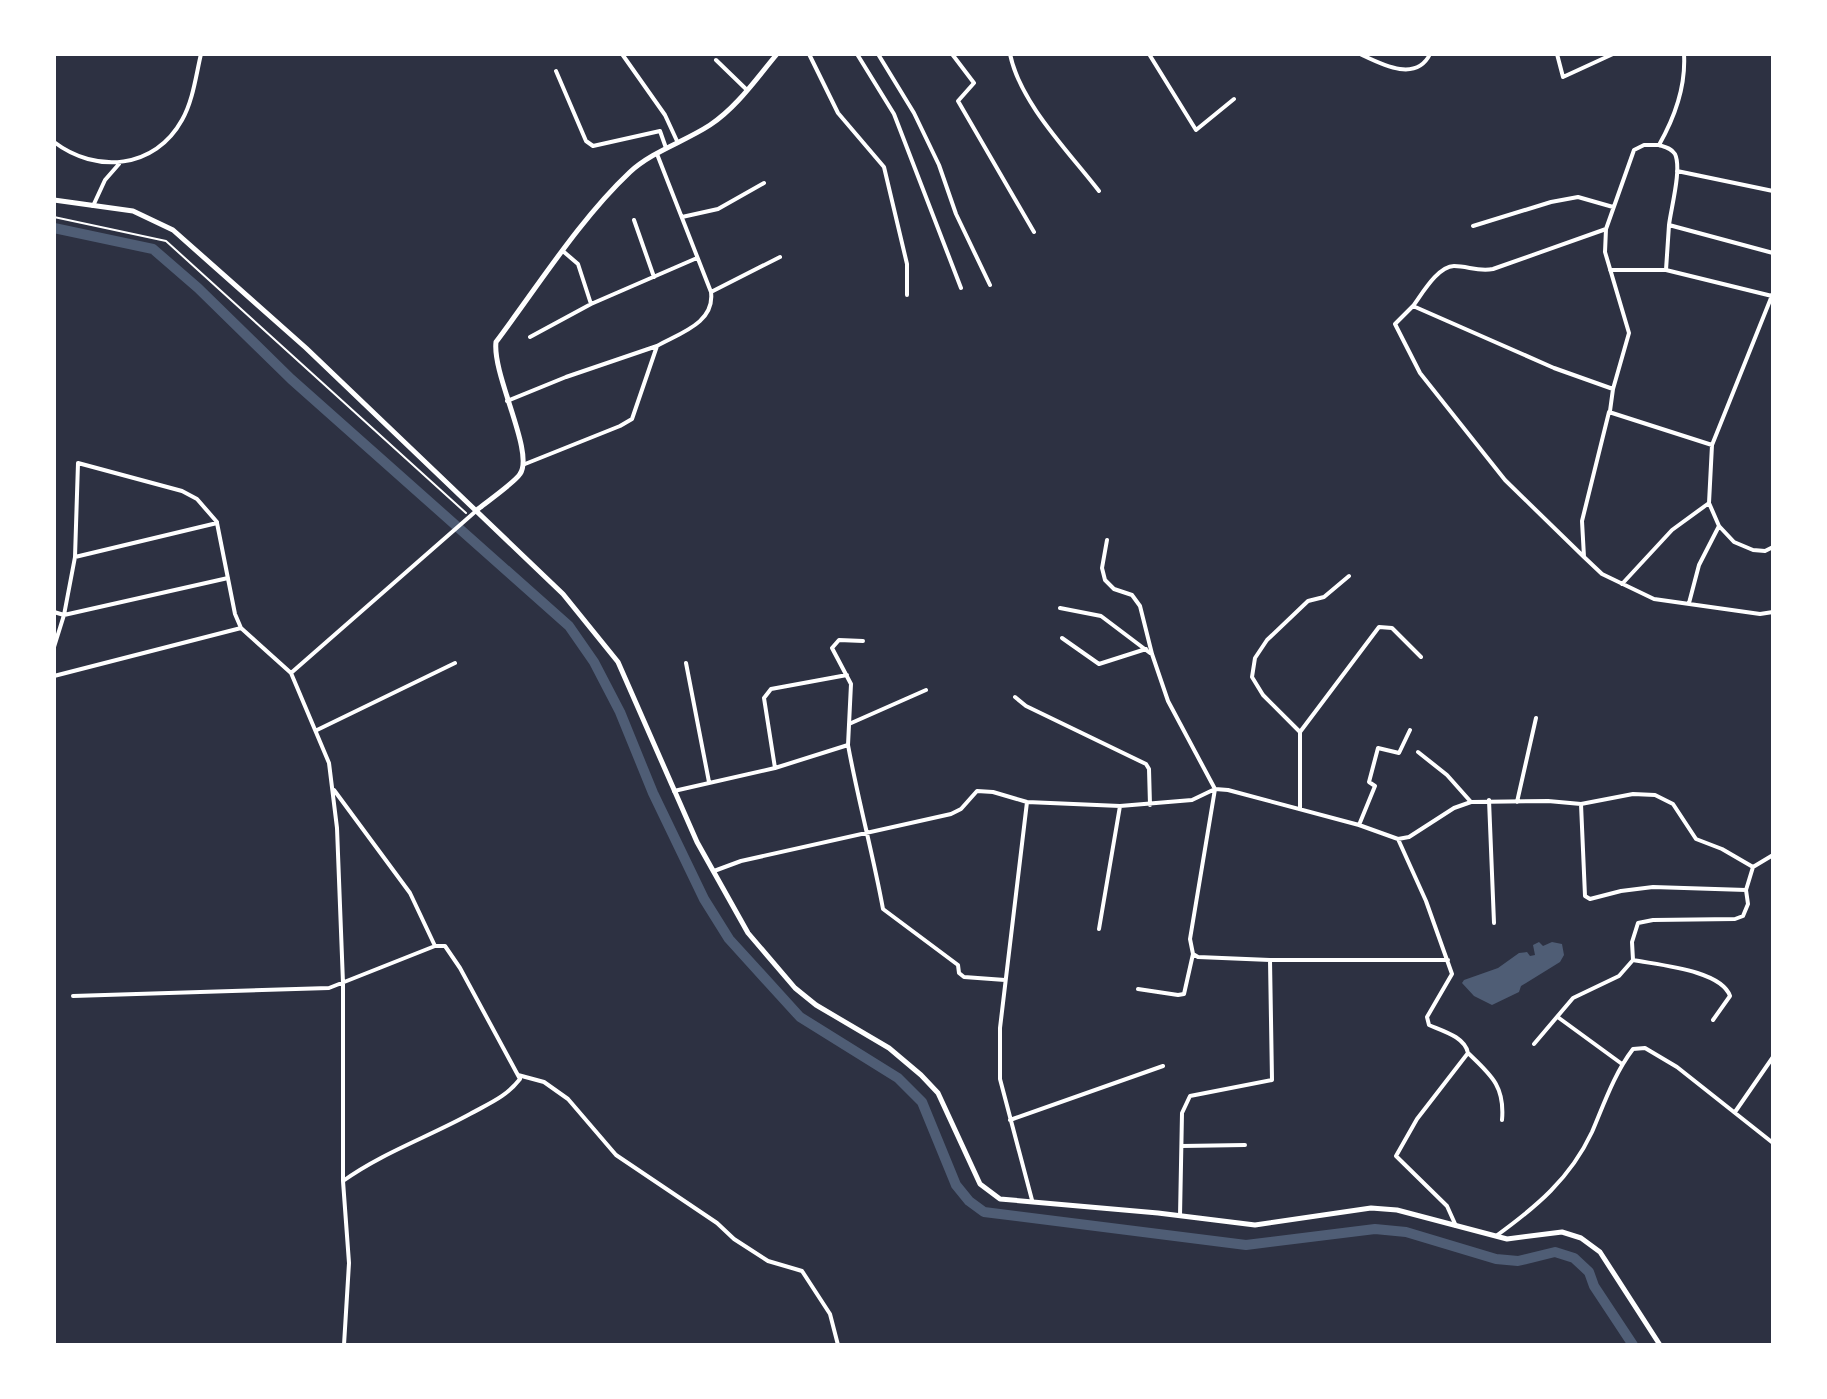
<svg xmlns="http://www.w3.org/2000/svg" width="1827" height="1399" viewBox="0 0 1827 1399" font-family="'Sofia Sans Condensed',sans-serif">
	<rect width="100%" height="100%" fill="#2d3142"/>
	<path fill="#4f5d75" d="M1539 942 1543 946 1552 942 1562 944 1564 955 1560 962 1521 986 1519 992 1492 1005 1474 996 1462 983 1464 980 1498 968 1519 953 1527 952 1530 956 1535 955 1533 945Z"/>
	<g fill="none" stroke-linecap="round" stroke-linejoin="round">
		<path stroke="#4f5d75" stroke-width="10" d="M54 228 153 249 198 288 291 379 569 626 594 662 620 712 653 793 704 899 729 939 800 1017 898 1078 922 1102 956 1185 969 1201 984 1212 1246 1245 1375 1229 1406 1232 1496 1259 1518 1261 1555 1252 1574 1258 1589 1272 1594 1286 1633 1345"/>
		<path stroke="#fff" stroke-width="2" d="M54 217 166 241 466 513"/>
		<path stroke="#fff" stroke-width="4" d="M622 54 665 115 677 141
			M809 54 838 113 884 167 907 264V295
			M857 54 894 114 961 288
			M878 54 914 113 939 165 956 214 990 285
			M952 54 974 83 958 101 1034 232
			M1010 54C1020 103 1069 152 1099 191
			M1149 54 1196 130 1234 99
			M1360 54C1381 64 1416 83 1430 54
			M1557 54 1563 77 1613 54
			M716 60 747 90
			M556 71 586 141 593 146 660 131 666 148
			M54 142C96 174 155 169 182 120 193 101 196 75 201 54
			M1659 145C1665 147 1671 148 1675 154 1682 169 1671 208 1669 225L1773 253
			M1677 171 1773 191
			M93 206 105 180 119 164
			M682 217 718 209 764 183
			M634 220 654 277
			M1473 226 1551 202 1578 197 1613 207
			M564 252 578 264 591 304
			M1610 270H1666L1772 296
			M1666 270 1669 225
			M711 292 780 257
			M1773 293 1712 445 1709 503 1719 526 1734 542 1753 550 1765 551 1773 547
			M1413 306C1422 294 1438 266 1454 266 1468 266 1478 272 1493 269L1606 229
			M530 337 591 304 697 258
			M507 401 566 377 657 346
			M1610 411 1613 389
			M1712 445 1609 412 1582 521 1584 557 1602 574 1654 599 1760 614 1773 612
			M525 464 620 426 632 419 657 346C680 333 715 323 711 292L657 154
			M1107 540 1102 568 1105 580 1114 589 1132 595 1140 606 1152 654 1168 701 1215 789 1190 939 1193 954 1198 957 1270 960H1448
			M75 557 78 463 182 491 197 499 217 522
			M1584 557 1505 480 1420 373 1395 324 1413 306 1554 368 1613 389 1629 333 1605 252 1606 229 1634 150 1644 145H1659C1675 117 1686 87 1684 54
			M1622 584 1672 530 1709 503
			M1689 603 1699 565 1719 526
			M1060 608 1101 616 1150 653
			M54 612 64 615 75 557 217 523 235 614 241 628 291 673 329 763 337 828 343 983V1181L349 1263 344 1345
			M1062 638 1099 664 1146 649
			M54 647 64 615 228 578
			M686 663 709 782
			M291 673 476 511
			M54 676 241 628
			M1015 697 1026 706 1146 764 1149 769 1150 805
			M849 724 926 690
			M317 730 455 663
			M1300 732 1263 695 1252 677 1255 658 1267 640 1308 601 1324 597 1349 576
			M848 745 851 684 832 648 839 640 863 641
			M1418 752 1447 775 1471 802
			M775 768 764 698 771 689 847 675
			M674 791 775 768 848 745C858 800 873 854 883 909L958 965 959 973 964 977 1005 980
			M1489 800 1494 923
			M1027 802 1000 1028V1079L1032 1200
			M1517 802 1536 718
			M1300 809V732L1379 627 1392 628 1421 657
			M1359 825 1375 786 1369 782 1378 748 1399 753 1410 730
			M1398 839 1426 901 1452 974 1427 1017 1429 1025C1443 1031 1465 1037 1468 1053L1417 1119 1396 1156 1447 1206 1456 1226
			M714 871 741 861 951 814 961 809 977 791 993 792 1027 802 1120 806 1192 800 1215 789 1228 790 1359 825 1398 839 1409 837 1454 808 1471 802 1548 801 1581 804 1633 794 1655 795 1673 804 1696 839 1722 849 1753 867 1773 855
			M1746 890 1753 867
			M1099 929 1120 806
			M1633 960C1658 965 1721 970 1730 996L1713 1020
			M1138 989 1178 995 1184 994 1193 954
			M73 996 329 988 435 946 410 893 334 790
			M1559 1018 1622 1064
			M1534 1044 1573 998 1619 976 1633 960 1632 942 1638 923 1653 920 1735 919 1743 916 1748 904 1746 890 1653 887 1621 891 1590 899 1585 896 1581 804
			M1468 1053C1491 1075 1505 1086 1502 1120
			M518 1075 544 1082 568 1099 616 1155 717 1223 734 1239 768 1261 802 1271 830 1314 838 1345
			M1735 1112 1773 1057
			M1010 1120 1163 1066
			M1182 1146 1245 1145
			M343 1181C382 1153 428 1137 470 1114 490 1103 506 1097 520 1079L460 968 445 946H435
			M1180 1216 1182 1113 1190 1096 1272 1080 1270 960
			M1496 1236C1536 1207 1570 1179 1592 1132 1604 1104 1614 1074 1633 1049L1645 1048 1677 1067 1773 1143"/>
		<path stroke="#fff" stroke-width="5" d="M478 509C488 501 515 482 520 474 535 453 492 375 496 342 538 286 580 219 630 172 653 151 684 142 710 125 737 107 756 79 777 54"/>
		<path stroke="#fff" stroke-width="5" d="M54 200 133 211 173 230 306 348 563 594 618 662 697 842 748 933 795 988 816 1005 889 1048 921 1075 938 1093 980 1184 1000 1199 1158 1213 1255 1225 1371 1208 1397 1210 1507 1239 1562 1232 1581 1238 1600 1252 1660 1345"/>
	</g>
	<rect width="1827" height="1399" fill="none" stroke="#ffffff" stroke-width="112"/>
</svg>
